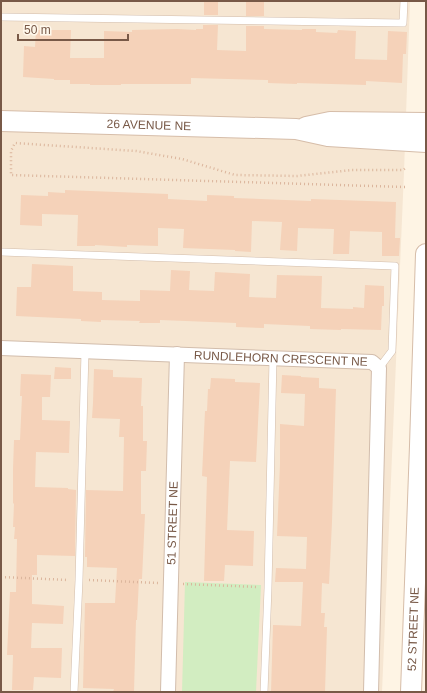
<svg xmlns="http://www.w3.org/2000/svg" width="427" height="693" viewBox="0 0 427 693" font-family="Helvetica,sans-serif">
	<rect width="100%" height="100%" fill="#fef4e4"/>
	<path fill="#f6e6d2" d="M1 1H410L404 172 382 692H1Z"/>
	<path fill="#d2edc1" d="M185 582 261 585 256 692H182Z"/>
	<path fill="#f5d2b9" d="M204 1H218V15H204Z
		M246 1H264V16H246Z
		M203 25H218L217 50 246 51V26H264V29L302 30V29H316V32L337 33 338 30 356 31 355 59 387 60 388 31 407 32 406 54H403L402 83 366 81V85L297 83V84L268 83V80L191 78V84H121V85H90V84H70V80H54V79L23 77 24 46 35 47 36 30H71L70 58H104V31L132 32V30L177 29 196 30V29H203Z
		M65 190 168 194V199L207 201V195L234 196V198L311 201V199L396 202 395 238H400L399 256H382V232L350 231 349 254H333L334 229 298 228 297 251 280 250 282 222 252 221 251 252 235 251V250L183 248 184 229 158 228V246L127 245V247L95 245V246H77L78 215 42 214V226L20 225 21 195 48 196V192L65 193Z
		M32 264 73 266V291L102 292V300L140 301V290L170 291 171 270 190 271 189 290 214 291 215 272 250 274 249 297 276 298 277 275 322 276 321 308 353 309V307L364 308 365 285 384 286V306H382L381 330 341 329V330L310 329V326L264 324V328L236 327V323L160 320V323H139L140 321 101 320V322L81 321V319L16 316 17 287H31Z
		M55 367 71 368V379H54Z
		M94 369 113 370V377L142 378 141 406H143V441H147L146 471H141V514H145L142 579H139L137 620H136L134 692H113L114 689 83 688 85 603H115L117 568 87 567V557H85L86 490 123 491 124 437H119L120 419 92 418 93 403Z
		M21 374 51 375 50 397H42V420L70 421 69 453 36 452 35 487 68 488V489L76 490 75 556 37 555V575H32V604L64 606 63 624 32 623 31 648H62L61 678 34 677 33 690H12L13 655H7L10 592H16L17 539H14L15 527H13L14 504 13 503V469L14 440H20L22 396H20Z
		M282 375 301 376V377L319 378V388L336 389 332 522 329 584 322 583 321 613H325L324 627H327L325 692H271L273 625 301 626 303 582H275L276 568 306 569 307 537 277 536 280 464V424L304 426 305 394 281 393Z
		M211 378 235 379V382L260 383 256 462 230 461 227 530 254 531 253 566 225 565 224 581H204L207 477 202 476 205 411H207L208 389H210Z"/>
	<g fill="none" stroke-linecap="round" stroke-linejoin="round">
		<g stroke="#d2bdac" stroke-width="8">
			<path id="lane" d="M1 17 403 23 404 1
				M1 252 395 266 392 351 379 368
				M74 692 79 580 85 351
				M264 692 268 588 273 358"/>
		</g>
		<g stroke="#d2bdac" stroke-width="16">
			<g id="street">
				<path id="s1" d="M1 348 372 362 379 368 371 692"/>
				<path id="s2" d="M168 692 177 354"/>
			</g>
		</g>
		<g stroke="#d6bda9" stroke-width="22">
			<g id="secondary">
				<path id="s3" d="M1 121 296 129 328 136 426 142"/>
				<path d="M306 127 330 122 426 123"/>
				<path id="s4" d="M411 692 420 446 426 254"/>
			</g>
		</g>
		<path stroke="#dbb59c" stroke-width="2.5" stroke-dasharray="1 3" stroke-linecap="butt" d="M405 187 11 175V151L15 143 136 151 182 159 235 175 297 176 352 170H403L407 167
			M1 577 68 580
			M89 580 158 583
			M183 584 258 587"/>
		<use href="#lane" stroke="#fff" stroke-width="7"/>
		<use href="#street" stroke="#fff" stroke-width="14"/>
		<use href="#secondary" stroke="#fff" stroke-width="20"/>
	</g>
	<g text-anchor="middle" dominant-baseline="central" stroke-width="4" stroke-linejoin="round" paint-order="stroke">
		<g font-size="12" fill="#785947" stroke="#fff8ec">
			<text stroke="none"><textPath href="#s3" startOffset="148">26 AVENUE NE</textPath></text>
			<text stroke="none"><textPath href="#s1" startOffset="280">RUNDLEHORN CRESCENT NE</textPath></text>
			<text stroke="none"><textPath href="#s2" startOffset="169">51 STREET NE</textPath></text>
			<text stroke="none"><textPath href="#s4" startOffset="63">52 STREET NE</textPath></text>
		</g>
	</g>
	<rect width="427" height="693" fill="none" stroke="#785947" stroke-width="4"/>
	<path d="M18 34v6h110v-6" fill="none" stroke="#785947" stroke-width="2"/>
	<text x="24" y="34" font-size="12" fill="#785947" stroke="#fff8ec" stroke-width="3" paint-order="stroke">50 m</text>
</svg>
